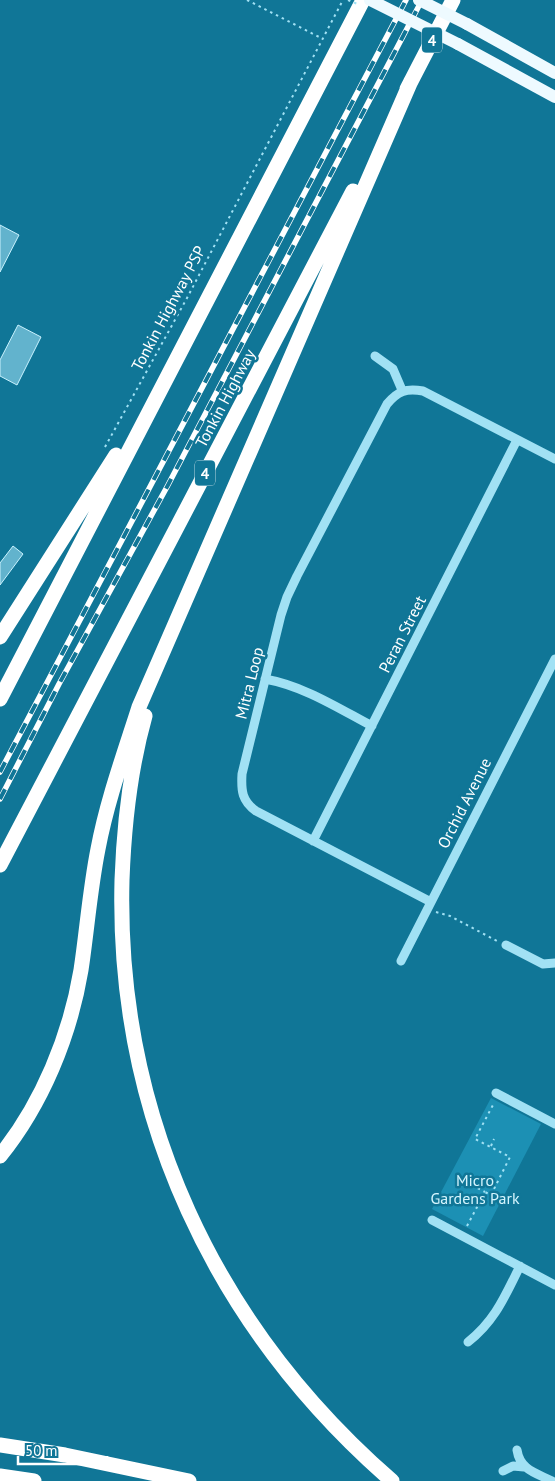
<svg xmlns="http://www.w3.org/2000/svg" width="555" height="1481" viewBox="0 0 555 1481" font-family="'PT Sans',sans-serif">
	<rect width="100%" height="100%" fill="#107697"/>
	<path fill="#1c90b4" d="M491 1098 541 1124 483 1236 432 1209Z"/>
	<path fill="#62b3cd" stroke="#c9f2fe" d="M0 225 19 235 0 272Z
		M18 325 41 337 17 385 0 376V360Z
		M13 546 23 554 0 585V563Z"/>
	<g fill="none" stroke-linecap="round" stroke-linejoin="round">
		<path stroke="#a1e1f4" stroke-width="2" stroke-dasharray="2.5 4" stroke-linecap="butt" d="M247 0 323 39
			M105 447 187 298 343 0
			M436 912 450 916 497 941
			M491 1146 494 1139
			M472 1185 485 1192
			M467 1226 485 1192 491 1195 510 1157 475 1139 494 1103"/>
		<path stroke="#a1e1f4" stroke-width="9" d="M375 356 393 369 402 390
			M265 679C304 686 338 708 372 726
			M313 841 517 440
			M431 902 256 811C242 801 241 791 242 774L281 615 287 597 297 576 387 404C398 391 406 388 423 391L555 459
			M506 945 543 964 555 963
			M401 961 555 659
			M496 1093 555 1124
			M432 1220 555 1285
			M468 1342C495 1321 505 1296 520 1266
			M517 1450C520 1470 536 1473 552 1481
			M503 1471 513 1466 524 1467"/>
		<path stroke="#eefaff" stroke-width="12" d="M467 24 555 73
			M458 44 555 97"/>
		<path stroke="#fff" stroke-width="15" d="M407 89 453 0
			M0 637 116 455
			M0 699 363 0
			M145 716C130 769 124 825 122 880 116 1116 215 1327 392 1481
			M0 865 353 191
			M0 1156C42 1104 70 1036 81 970 87 930 90 889 98 849 107 801 124 754 139 707L411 81
			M0 1445 65 1455 189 1481
			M0 1476 34 1481"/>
		<g stroke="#fff" stroke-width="5.5">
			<path id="rail" d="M0 772 406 0
				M0 799 59 684 168 485 422 0"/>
		</g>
		<use href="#rail" stroke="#107697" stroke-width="4" stroke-dasharray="11" stroke-linecap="butt"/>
		<path stroke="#a1e1f4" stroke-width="2" stroke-dasharray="2.5 4" stroke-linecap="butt" d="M348 0 360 5"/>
		<path stroke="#eefaff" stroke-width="12" d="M370 0 458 44
			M419 0 467 24"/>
	</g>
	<g text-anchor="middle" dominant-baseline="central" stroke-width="5" stroke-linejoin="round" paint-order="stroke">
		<g fill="#107697" stroke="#b7d6e0" stroke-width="1">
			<rect x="422" y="27.5" width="20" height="25" rx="4"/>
			<rect x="195" y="460.5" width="20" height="25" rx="4"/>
		</g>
		<g font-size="15" font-weight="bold" fill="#fff">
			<text x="432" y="40">4</text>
			<text x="205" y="473">4</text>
		</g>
		<g font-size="16" fill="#fff" stroke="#107697">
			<text transform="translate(168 308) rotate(-62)">Tonkin Highway PSP</text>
			<text transform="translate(225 398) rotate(-62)">Tonkin Highway</text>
			<text transform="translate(402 634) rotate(-63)">Peran Street</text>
			<text transform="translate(249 683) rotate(-76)">Mitra Loop</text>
			<text transform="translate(464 803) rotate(-63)">Orchid Avenue</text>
		</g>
		<g font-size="16" fill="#d4f5fe" stroke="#107697">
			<text x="475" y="1180">Micro<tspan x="475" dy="18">Gardens Park</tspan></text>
		</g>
	</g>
	<path d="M18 1456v8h89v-8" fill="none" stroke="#ffffff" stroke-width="2.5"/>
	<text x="25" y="1456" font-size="15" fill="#ffffff" stroke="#107697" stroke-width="4" paint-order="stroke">50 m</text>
</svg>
